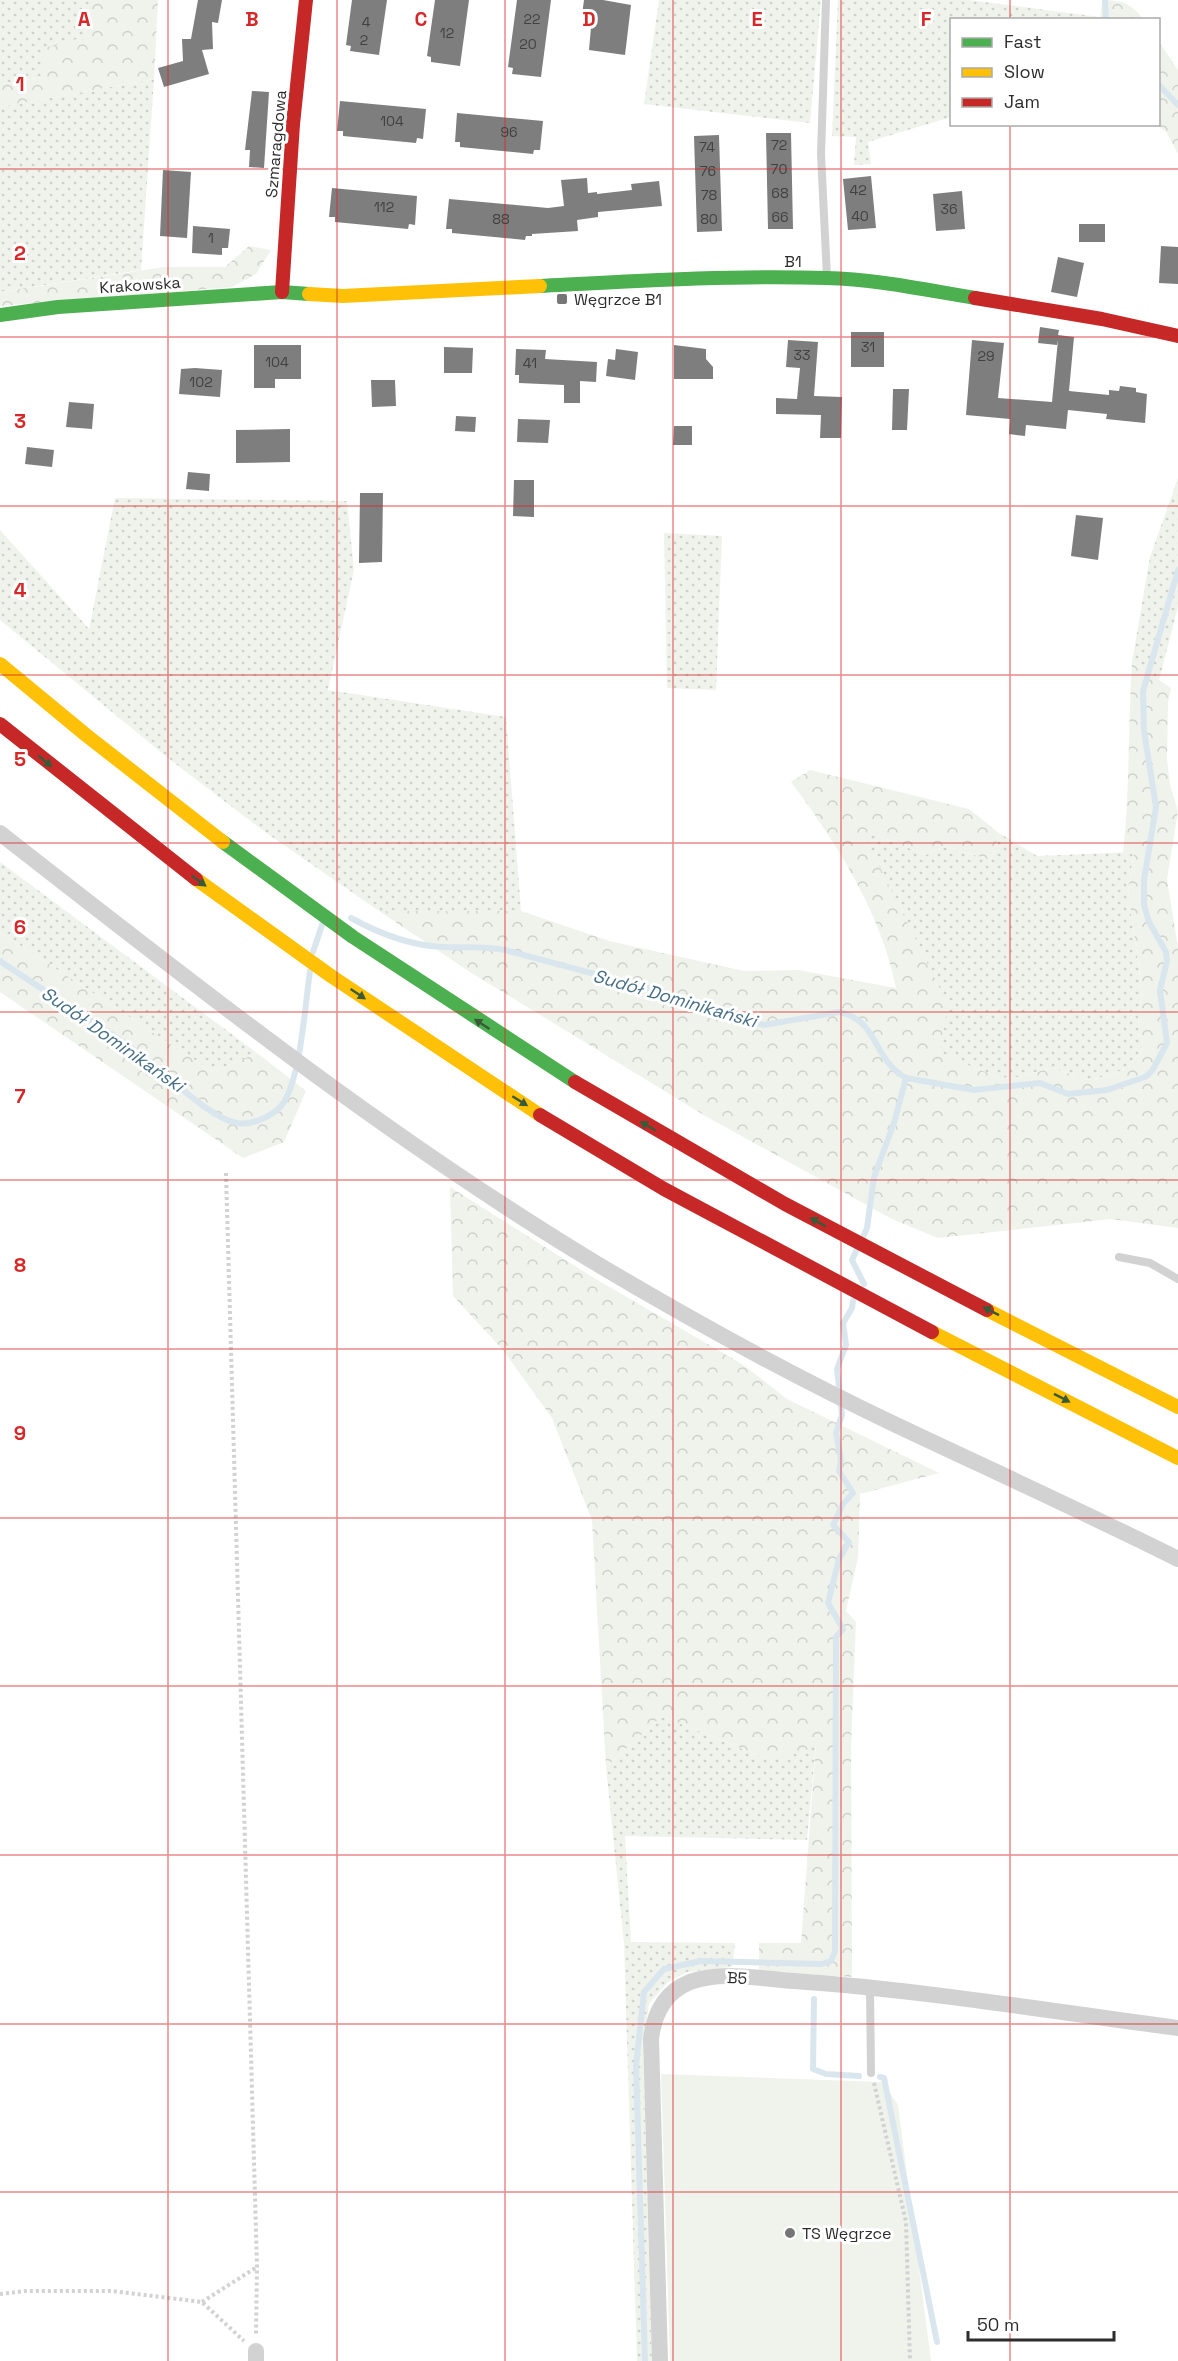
<svg xmlns="http://www.w3.org/2000/svg" width="1178" height="2361" viewBox="0 0 1178 2361" font-family="'Space Grotesk',sans-serif">
	<defs>
		<pattern id="grass-dots" width="8" height="8" patternUnits="userSpaceOnUse" patternTransform="scale(1.5)"><rect width="8" height="8" fill="#f0f3ec"/><path d="M2 2h.1M6 6h.1" fill="none" stroke="#ced1cb" stroke-width="1.8" stroke-linecap="round"/></pattern>
		<pattern id="forest-crowns" width="20" height="18" patternUnits="userSpaceOnUse" patternTransform="scale(1.5)"><rect width="20" height="18" fill="#f0f3ec"/><path d="M2 6a3 3 0 1 1 6 0M12 15a3 3 0 1 1 6 0" fill="none" stroke="#ced1cb"/></pattern>
	</defs>
	<rect width="100%" height="100%" fill="#fff"/>
	<path fill="url(#grass-dots)" d="M0 0H94L84 37 43 77 0 84Z
		M659 0H821L810 123 644 104Z
		M838 0H969L1100 17V20H952L951 117 868 142 871 164 854 165 856 137 832 136Z
		M154 79 141 270 0 292V107Z
		M1178 478V607L1159 680 1132 662 1150 557Z
		M115 498 347 501 354 570 328 690 506 717 521 911H379L265 832 168 758 0 620V530L89 629Z
		M664 533 722 536 716 690 667 688Z
		M861 829 926 855 944 846 991 860 999 833 1037 856 1134 852 1128 890 1142 990 1138 1022 1143 1042 1141 1051 1128 1067 1111 1075 1089 1080 1051 1068 1019 1077 1000 1078 938 1053Z
		M0 862 257 1053 213 1072 0 932Z
		M662 1716 767 1759 816 1744 807 1840 625 1836 631 1942 735 1943 732 1967 687 1972 668 1982 649 2004 643 2048 652 2361H637L624 1943 606 1767Z"/>
	<path fill="url(#forest-crowns)" d="M94 0H158L154 79 0 107V84L43 77 44 48 84 37Z
		M1102 0C1121 0 1131 3 1143 19H1100Z
		M1159 42 1178 70V154L1167 133 1158 125Z
		M249 246 271 250 256 274 232 287 0 306V292L164 267H225Z
		M1132 662 1171 688 1168 703 1167 759 1170 785 1178 811 1167 879 1178 948V1228L1111 1219 938 1238 892 1219 707 1117 470 972 379 911H521L609 941 744 971 798 970 896 988C881 913 837 843 791 782L810 770 969 809 999 833 991 860 944 846 926 855 861 829 948 1005 939 1053 1000 1078 1019 1077 1051 1068 1089 1080 1111 1075 1128 1067 1141 1051 1143 1042 1138 1022 1142 990 1128 890 1134 853H1123C1130 789 1128 726 1132 662Z
		M0 932 213 1072 257 1053 306 1091 284 1142 243 1158 0 992Z
		M450 1187 594 1278 742 1364 787 1399 939 1473 860 1494 858 1557 846 1611 856 1622 851 1745 852 1977 759 1971V1943H801L816 1744 801 1753 767 1759 662 1716 606 1767 592 1520 552 1418 503 1350 453 1296Z"/>
	<path fill="#f0f3ec" d="M661 2074 883 2082 898 2105 931 2361H670Z"/>
	<g fill="none" stroke-linecap="round" stroke-linejoin="round">
		<path stroke="#dae6ee" stroke-width="6" d="M1105 0 1106 20
			M1158 84 1178 105
			M351 918C380 934 411 946 444 947 465 948 484 946 505 950L666 993 723 1015 764 1025 839 1012C879 1020 872 1059 906 1078L974 1090 1040 1083 1068 1094 1107 1090 1145 1077 1152 1071 1167 1043 1160 990 1167 961 1166 952 1149 922 1144 905V880L1156 807 1144 731 1143 691 1178 570
			M313 952 322 925
			M0 961C44 991 90 1018 133 1049 160 1068 208 1118 237 1123 251 1126 273 1116 282 1105 301 1079 305 1004 310 971
			M863 1237 867 1228 874 1177 894 1123 906 1078
			M856 1251 852 1260 864 1284
			M814 1999 813 2069 826 2074 859 2076
			M880 2077 884 2078 937 2342
			M645 2361 636 2066 644 1992 664 1969 701 1961 822 1964 831 1961 835 1951 836 1637 843 1629 828 1603 839 1559 849 1542 833 1525 843 1504 853 1493 839 1471 841 1459 836 1433 842 1415 837 1369 846 1345 843 1323 852 1308 853 1301"/>
	</g>
	<path fill="#7e7e7e" d="M198 0H222L218 23 212 22 213 49 202 50 209 74 164 87 158 68 183 61 182 39H191Z
		M352 0H387L379 55 350 51 351 46 346 45Z
		M435 0H469L460 66 431 62V57L427 56Z
		M517 0H551L541 77 512 74 513 68 508 67Z
		M584 0H603L631 5 625 55 589 50 592 16 582 15Z
		M252 91 269 92 264 168 249 167 250 150H245Z
		M340 101 426 109 423 139 417 138 416 143 343 136V131H337Z
		M457 113 543 121 540 150H534L533 154 460 147V142H455Z
		M766 133H791L793 229H768Z
		M719 135 722 231 697 232 694 136Z
		M163 170 191 172 187 238 160 236Z
		M871 176 876 228 848 230 843 179Z
		M587 178 588 193 597 192V194L632 190 631 184 659 181 662 206 598 212V217L577 220 578 231 532 234V236H526L525 240 452 233V229H446L449 199 548 208 564 206 561 180Z
		M332 188 417 196 415 225 409 224 408 229 335 222V217H329Z
		M962 191 965 229 936 231 933 194Z
		M1079 224H1105V242H1079Z
		M193 226 230 229 228 248H222V255L192 253Z
		M1161 246 1178 247V284L1159 283Z
		M1058 257 1084 263 1077 297 1051 292Z
		M1040 327 1059 330 1058 335 1074 337 1069 391 1109 395V390L1119 391 1120 386 1136 388V392L1147 394 1145 423 1106 419 1107 414 1068 410 1066 429 1026 425 1025 436 1009 434 1010 419 966 415 972 340 1004 343 998 398 1052 402 1058 340 1057 345 1038 343Z
		M851 332H884V367H851Z
		M788 340 818 342 814 396 842 397 841 438H820L821 415 776 414V398L797 399 800 368 786 367Z
		M254 345H301V379H275V388H254Z
		M674 345 706 349V359L713 367V379H674Z
		M444 347 473 348 472 373H444Z
		M516 349 546 350 545 359 597 362 596 382 580 381V403H564V385L519 383V375H515Z
		M616 349 638 352 635 380 606 376 608 359 615 360Z
		M195 368 222 370 220 397 179 394 181 369Z
		M371 380H395L396 406 372 407Z
		M893 389H909L907 430H892Z
		M69 402 94 404 92 429 66 427Z
		M456 416 476 417 475 432 455 431Z
		M518 419 550 420 548 443 517 442Z
		M674 426H692V445H673Z
		M290 429V462L236 463V430Z
		M27 447 54 450 52 467 25 464Z
		M188 472 210 474 209 491 186 489Z
		M514 480H534V517L513 516Z
		M360 493H383L382 562 359 563Z
		M1076 515 1103 518 1098 560 1071 556Z"/>
	<g fill="none" stroke-linecap="round" stroke-linejoin="round">
		<path stroke="#d2d2d2" stroke-width="4" stroke-dasharray="3 3" stroke-linecap="butt" d="M226 1173 257 2267 256 2336
			M874 2083 906 2222 910 2361
			M0 2294 26 2291H112L202 2302 244 2341
			M202 2302 257 2267"/>
		<path stroke="#d2d2d2" stroke-width="8" d="M826 0 821 154 827 277
			M1119 1257 1150 1263 1178 1279
			M870 1987 871 2073"/>
		<path stroke="#d2d2d2" stroke-width="16" d="M0 833C192 983 385 1136 594 1262 691 1320 791 1375 894 1424 989 1469 1084 1512 1178 1559
			M256 2361V2351
			M660 2361 651 2039C654 2014 665 1992 690 1982 721 1970 761 1979 794 1981 922 1990 1050 2011 1178 2028"/>
		<path stroke="#4caf50" stroke-width="14" d="M540 286C635 281 731 275 826 278 876 279 926 290 975 298
			M0 315 58 307 282 292 309 294
			M223 842 353 937 575 1082"/>
		<path stroke="#ffc107" stroke-width="14" d="M309 294 343 296 540 286
			M0 664 86 735 223 842
			M196 879 331 976 540 1115
			M987 1310 1178 1407
			M932 1332 1178 1458"/>
		<path stroke="#c62828" stroke-width="14" d="M282 292 293 124 306 0
			M975 298 1102 319 1178 336
			M0 724 196 879
			M575 1082 785 1204 987 1310
			M540 1115 664 1189 932 1332"/>
	</g>
	<defs><path id="oneway-solid" d="M-6-.8H1V-3.2L6.5 0L1 3.2V.8H-6Z" transform="scale(1.5)"/></defs>
	<g fill="#385a39">
		<use href="#oneway-solid" transform="translate(45 761) rotate(39)"/>
		<use href="#oneway-solid" transform="translate(199 881) rotate(37)"/>
		<use href="#oneway-solid" transform="translate(358 994) rotate(34)"/>
		<use href="#oneway-solid" transform="translate(482 1024) rotate(-147)"/>
		<use href="#oneway-solid" transform="translate(520 1101) rotate(32)"/>
		<use href="#oneway-solid" transform="translate(648 1126) rotate(-150)"/>
		<use href="#oneway-solid" transform="translate(818 1222) rotate(-151)"/>
		<use href="#oneway-solid" transform="translate(991 1311) rotate(-153)"/>
		<use href="#oneway-solid" transform="translate(1062 1398) rotate(27)"/>
	</g>
	<path fill="none" stroke="#d62828" stroke-width="1.5" stroke-opacity="0.55" d="M168 0V2361M337 0V2361M505 0V2361M673 0V2361M841 0V2361M1010 0V20M1010 124V2361M0 169H1178M0 337H1178M0 506H1178M0 675H1178M0 843H1178M0 1012H1178M0 1180H1178M0 1349H1178M0 1518H1178M0 1686H1178M0 1855H1178M0 2024H1178M0 2192H1178"/>
	<g fill="#767676" stroke="#fff" stroke-width="2">
		<rect x="556" y="293" width="12" height="12" rx="3"/>
		<circle cx="790" cy="2233" r="6"/>
	</g>
	<g text-anchor="middle" dominant-baseline="central" stroke-width="6" stroke-linejoin="round" paint-order="stroke">
		<g font-size="14" fill="#414141">
			<text x="532" y="19">22</text>
			<text x="366" y="22">4</text>
			<text x="447" y="33">12</text>
			<text x="364" y="40">2</text>
			<text x="528" y="44">20</text>
			<text x="392" y="121">104</text>
			<text x="509" y="132">96</text>
			<text x="779" y="145">72</text>
			<text x="707" y="147">74</text>
			<text x="779" y="169">70</text>
			<text x="708" y="171">76</text>
			<text x="858" y="190">42</text>
			<text x="780" y="193">68</text>
			<text x="709" y="195">78</text>
			<text x="384" y="207">112</text>
			<text x="949" y="209">36</text>
			<text x="860" y="216">40</text>
			<text x="780" y="217">66</text>
			<text x="501" y="219">88</text>
			<text x="709" y="219">80</text>
			<text x="211" y="238">1</text>
			<text x="868" y="347">31</text>
			<text x="802" y="355">33</text>
			<text x="986" y="356">29</text>
			<text x="277" y="362">104</text>
			<text x="530" y="363">41</text>
			<text x="201" y="382">102</text>
		</g>
		<g font-size="16" fill="#2d2d2d" stroke="#fff">
			<text transform="translate(276 144) rotate(-85)">Szmaragdowa</text>
			<text x="793" y="261">B1</text>
			<text transform="translate(140 285) rotate(-4)">Krakowska</text>
			<text transform="translate(737 1978) rotate(3)">B5</text>
		</g>
		<g font-size="16" fill="#2d2d2d" stroke="#fff" text-anchor="start">
			<text x="574" y="299">Węgrzce B1</text>
			<text x="802" y="2233">TS Węgrzce</text>
		</g>
		<g font-size="18" font-style="italic" fill="#456d84" stroke="#fff">
			<text transform="translate(675 998) rotate(16)">Sudół Dominikański</text>
			<text transform="translate(113 1039) rotate(35)">Sudół Dominikański</text>
		</g>
	</g>
	<g font-size="20" text-anchor="middle" font-weight="bold" fill="#d62828" stroke="#fff" stroke-width="6" stroke-linejoin="round" paint-order="stroke">
		<text x="84" y="26">A</text>
		<text x="252" y="26">B</text>
		<text x="421" y="26">C</text>
		<text x="589" y="26">D</text>
		<text x="757" y="26">E</text>
		<text x="926" y="26">F</text>
		<text x="20" y="91">1</text>
		<text x="20" y="260">2</text>
		<text x="20" y="428">3</text>
		<text x="20" y="597">4</text>
		<text x="20" y="766">5</text>
		<text x="20" y="934">6</text>
		<text x="20" y="1103">7</text>
		<text x="20" y="1272">8</text>
		<text x="20" y="1440">9</text>
	</g>
	<rect x="950" y="18" width="210" height="108" fill="#ffffff" stroke="#ababab" stroke-width="1.5"/>
	<rect x="962" y="38" width="30" height="9" fill="#4caf50" stroke="#ababab" stroke-width="1.5"/>
	<text x="1004" y="48" font-size="18" fill="#2d2d2d">Fast</text>
	<rect x="962" y="68" width="30" height="9" fill="#ffc107" stroke="#ababab" stroke-width="1.5"/>
	<text x="1004" y="78" font-size="18" fill="#2d2d2d">Slow</text>
	<rect x="962" y="98" width="30" height="9" fill="#c62828" stroke="#ababab" stroke-width="1.5"/>
	<text x="1004" y="108" font-size="18" fill="#2d2d2d">Jam</text>
	<path d="M968 2331v9h146v-9" fill="none" stroke="#2d2d2d" stroke-width="3"/>
	<text x="977" y="2331" font-size="18" fill="#2d2d2d" stroke="#ffffff" stroke-width="4.5" paint-order="stroke">50 m</text>
</svg>
